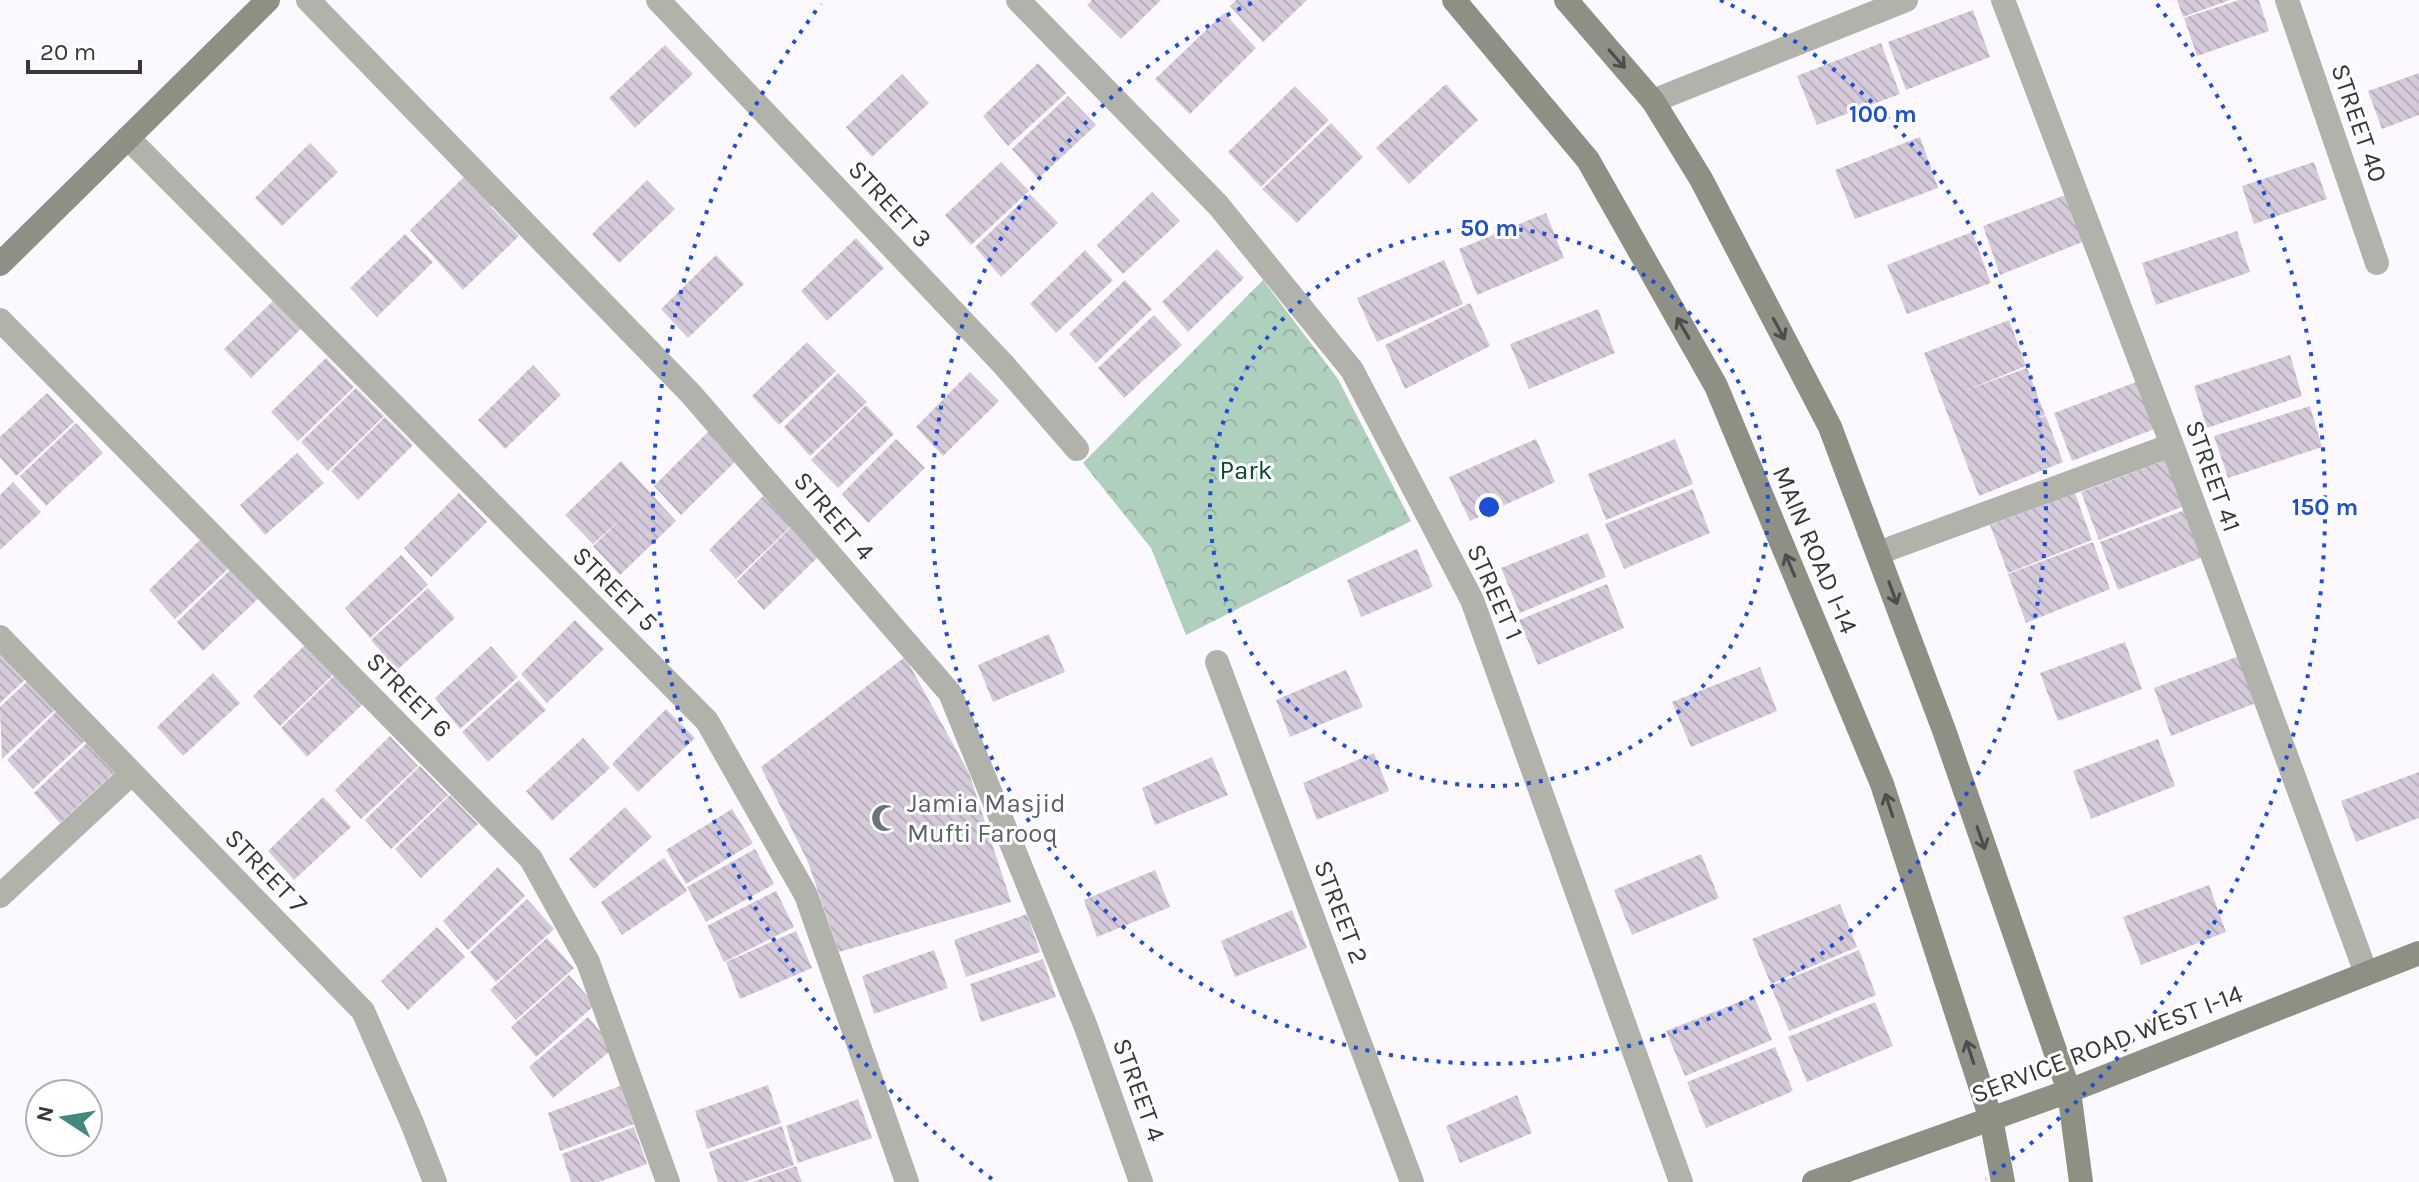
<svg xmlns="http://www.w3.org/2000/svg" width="2419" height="1182" viewBox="0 0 2419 1182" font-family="Karla,sans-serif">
	<defs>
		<pattern id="park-crowns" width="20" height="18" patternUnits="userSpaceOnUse" patternTransform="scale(2)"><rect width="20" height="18" fill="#afd0bc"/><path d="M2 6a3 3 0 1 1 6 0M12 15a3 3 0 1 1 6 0" fill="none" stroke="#97b3a2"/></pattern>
		<pattern id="building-back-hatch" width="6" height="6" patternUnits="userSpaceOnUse" patternTransform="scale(2)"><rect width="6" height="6" fill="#d5cada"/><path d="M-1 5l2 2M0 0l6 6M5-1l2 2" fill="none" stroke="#b8aebc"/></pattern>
	</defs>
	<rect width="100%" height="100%" fill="#fcf8ff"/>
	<path fill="url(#park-crowns)" d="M1263 280 1338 379 1411 521 1186 635 1151 548 1083 463Z"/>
	<path fill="url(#building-back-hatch)" d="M1092 0H1161L1121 39 1087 5Z
		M1236 0H1307L1263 42 1230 6Z
		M2177 0H2230L2183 17Z
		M2239 0H2259L2269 31 2197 56 2184 18Z
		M1973 10 1990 57 1906 90 1888 42Z
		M1224 13 1256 48 1190 114 1155 79Z
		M1881 43 1900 94 1817 125 1797 76Z
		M665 45 693 74 635 128 609 98Z
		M1038 63 1066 93 1008 146 983 116Z
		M2419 73V115L2382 129 2368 91Z
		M902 74 929 103 872 157 846 127Z
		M1446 84 1478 120 1409 184 1376 148Z
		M1295 86 1329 120 1261 187 1228 152Z
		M1068 96 1096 125 1038 179 1012 149Z
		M1331 123 1363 157 1297 223 1262 189Z
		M1920 137 1938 188 1855 219 1835 170Z
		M310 143 338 172 282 226 255 198Z
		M1001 162 1029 191 971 245 945 215Z
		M2314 162 2327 199 2254 224 2242 186Z
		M465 176 493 204 491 207 519 236 463 290 410 230Z
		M647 180 675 209 619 263 592 234Z
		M1152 192 1180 221 1123 274 1097 245Z
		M1030 194 1058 223 1001 277 975 247Z
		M2068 194 2085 241 2000 275 1983 226Z
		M1546 213 1564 258 1477 295 1459 249Z
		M2237 231 2250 272 2156 305 2142 263Z
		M1972 232 1991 283 1907 314 1887 265Z
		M405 234 433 262 377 317 350 288Z
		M856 238 884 268 827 321 801 291Z
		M1217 249 1244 278 1188 332 1162 302Z
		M1085 250 1113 280 1056 333 1030 304Z
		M716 255 744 284 688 338 661 309Z
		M1444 260 1463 304 1377 342 1357 298Z
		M1125 280 1152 309 1096 363 1069 334Z
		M279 295 307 323 251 378 224 349Z
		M1470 303 1490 346 1405 389 1385 345Z
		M1598 309 1615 353 1529 389 1510 344Z
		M1154 315 1182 345 1124 398 1098 368Z
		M2009 320 2026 366 1964 391 2027 368 2045 415 2037 418 2046 416 2063 462 1979 496 1924 353Z
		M807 342 836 371 779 425 752 396Z
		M2290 355 2302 396 2207 428 2194 386Z
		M326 358 354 387 298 441 271 412Z
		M533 365 561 395 505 449 478 420Z
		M970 372 999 401 943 456 916 427Z
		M838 373 867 402 810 456 784 427Z
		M2139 381 2157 428 2072 461 2054 413Z
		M356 388 384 416 328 471 301 442Z
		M47 393 74 422 16 476 0 457V437Z
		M866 405 894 434 838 488 811 460Z
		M2310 406 2322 447 2228 478 2214 436Z
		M385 417 413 445 358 500 331 471Z
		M76 423 103 453 46 506 20 476Z
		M709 431 737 460 681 515 654 486Z
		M896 439 925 468 868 523 842 494Z
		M1536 439 1555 482 1470 521 1449 477Z
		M1675 439 1693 484 1606 520 1588 474Z
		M297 453 324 483 265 535 240 505Z
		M2166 460 2184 506 2099 540 2081 492Z
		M621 461 676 521 620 575 593 546 624 516 593 544 565 515Z
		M13 482 41 512 0 550V495Z
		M1693 489 1710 533 1624 569 1605 524Z
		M459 493 487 522 431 577 404 548Z
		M2075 493 2092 540 2008 573 1990 525Z
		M763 496 792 525 736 579 709 550Z
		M2185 510 2203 557 2118 590 2100 542Z
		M792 526 820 555 764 610 737 581Z
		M1588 533 1606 577 1520 613 1501 568Z
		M204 536 232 565 175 619 149 590Z
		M2093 542 2110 589 2026 623 2008 574Z
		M1417 549 1433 587 1361 617 1347 580Z
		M401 555 428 585 370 638 345 608Z
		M232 568 260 597 203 651 177 622Z
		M1607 584 1624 628 1538 665 1519 620Z
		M428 588 455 618 397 670 371 640Z
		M575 620 604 649 547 703 521 674Z
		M1049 634 1065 672 993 702 978 665Z
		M308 642 336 672 280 726 253 696Z
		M2125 642 2142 689 2058 721 2040 673Z
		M491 646 518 677 460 729 435 698Z
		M0 648 30 675 0 703Z
		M2239 656 2256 703 2171 736 2154 688Z
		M905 657 969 773 1011 902 839 952 808 862 761 767Z
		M1760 667 1777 711 1691 747 1672 702Z
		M1346 670 1363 707 1290 737 1276 700Z
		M213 673 240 703 183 756 157 727Z
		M336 674 364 703 307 757 281 728Z
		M32 677 59 706 2 759 0 707Z
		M519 680 546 710 488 762 462 732Z
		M62 706 90 736 33 789 7 760Z
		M666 709 695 738 638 792 612 764Z
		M390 736 418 766 361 819 335 790Z
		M583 738 610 768 552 821 526 791Z
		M2158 739 2175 786 2091 819 2073 771Z
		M90 740 117 770 60 823 34 793Z
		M1374 753 1389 791 1317 820 1303 783Z
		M1212 757 1228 795 1155 825 1142 788Z
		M420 766 448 795 391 849 365 820Z
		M2419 772V818L2356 842 2341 801Z
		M450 795 478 824 421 878 395 849Z
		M323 797 351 827 294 880 268 851Z
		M625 807 652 837 594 889 569 859Z
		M732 809 753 843 686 884 666 850Z
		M755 849 774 884 706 922 687 887Z
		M1701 854 1719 898 1632 935 1614 890Z
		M664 858 687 891 622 935 601 902Z
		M498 867 525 896 468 950 443 921Z
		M1155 870 1170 907 1097 937 1084 900Z
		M2209 885 2226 932 2141 965 2123 917Z
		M776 891 794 927 724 962 707 926Z
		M527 899 554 929 496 982 470 952Z
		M1840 904 1857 947 1771 984 1752 939Z
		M1292 910 1307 948 1235 977 1221 941Z
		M1027 914 1040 952 966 977 954 940Z
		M437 927 465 957 408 1010 381 981Z
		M796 931 812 968 740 999 726 962Z
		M547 938 574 968 516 1020 490 990Z
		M934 950 948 988 874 1014 862 976Z
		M1859 950 1876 995 1789 1031 1771 986Z
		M1043 959 1056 997 981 1022 970 984Z
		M569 975 595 1005 536 1057 511 1027Z
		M1754 996 1772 1040 1685 1076 1666 1031Z
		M1875 1002 1893 1046 1807 1082 1788 1037Z
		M588 1017 614 1048 553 1098 529 1067Z
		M1775 1047 1793 1091 1706 1128 1687 1082Z
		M768 1085 781 1123 707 1149 695 1111Z
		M620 1086 634 1124 560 1151 548 1113Z
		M1517 1095 1532 1133 1460 1163 1446 1126Z
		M858 1099 872 1138 798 1163 786 1126Z
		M782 1126 794 1165 744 1182H718L709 1152Z
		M634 1127 647 1164 599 1182H571L562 1154Z
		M796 1166 802 1182H752Z"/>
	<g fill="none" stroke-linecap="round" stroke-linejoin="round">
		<path stroke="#b1b2aa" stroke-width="24" d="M308 0 691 394 950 693 1086 1027 1141 1182
			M658 0 1003 364 1077 449
			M1018 0 1218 205 1352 370 1472 600 1681 1182
			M2003 0 2172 445 2366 973
			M2287 0 2377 263
			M1653 101 1906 0
			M128 138 707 721 806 895 907 1182
			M0 320 531 859 588 962 668 1182
			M1878 553 2172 445
			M0 637 363 1011 412 1123 435 1182
			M1217 662 1412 1182
			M0 896 132 773"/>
		<path stroke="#8e9084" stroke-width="24" d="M1454 0 1588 160 1716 386 1882 784 1991 1119 2003 1182
			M1566 0 1653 101 1701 179 1830 427 1945 733 2069 1091 2081 1182
			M0 264 268 0
			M1814 1182 2069 1091 2419 953"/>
	</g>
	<defs><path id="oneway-shaft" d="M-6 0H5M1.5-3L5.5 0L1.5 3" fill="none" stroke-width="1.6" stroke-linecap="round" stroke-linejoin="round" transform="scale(2)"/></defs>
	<g stroke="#4f4c4e">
		<use href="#oneway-shaft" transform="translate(1617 59) rotate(49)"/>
		<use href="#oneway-shaft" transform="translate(1683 328) rotate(-120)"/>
		<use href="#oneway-shaft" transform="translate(1779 329) rotate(62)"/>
		<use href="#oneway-shaft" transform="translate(1790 565) rotate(-113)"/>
		<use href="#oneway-shaft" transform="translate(1893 593) rotate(70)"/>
		<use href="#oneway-shaft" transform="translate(1889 805) rotate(-108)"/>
		<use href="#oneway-shaft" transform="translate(1981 838) rotate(71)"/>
		<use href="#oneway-shaft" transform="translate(1970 1052) rotate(-108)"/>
	</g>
	<g fill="none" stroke="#1d4ed8" stroke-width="4" stroke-dasharray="4 8">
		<circle cx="1489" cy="507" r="279"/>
		<path d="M1720 0A557 557 0 1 1 1258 0"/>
		<path d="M992 1179A836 836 0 0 1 821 4M2157 4A836 836 0 0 1 1986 1179"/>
	</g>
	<defs>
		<g id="mosque-bare" transform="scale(2.16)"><path d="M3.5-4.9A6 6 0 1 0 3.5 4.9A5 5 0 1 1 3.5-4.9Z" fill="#6b7280" stroke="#fff" stroke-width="2.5" paint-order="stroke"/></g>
	</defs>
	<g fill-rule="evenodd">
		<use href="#mosque-bare" x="885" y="818"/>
	</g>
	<g text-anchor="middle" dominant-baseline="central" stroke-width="6" stroke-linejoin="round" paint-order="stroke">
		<g font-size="26" fill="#3a363c" stroke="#fff">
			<text transform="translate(2359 123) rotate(71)">STREET 40</text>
			<text transform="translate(890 204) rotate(47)">STREET 3</text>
			<text transform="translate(2213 476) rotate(70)">STREET 41</text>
			<text transform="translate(834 516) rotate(49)">STREET 4</text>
			<text transform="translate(1815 550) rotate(67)">MAIN ROAD I-14</text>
			<text transform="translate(615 589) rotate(45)">STREET 5</text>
			<text transform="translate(1495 592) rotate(66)">STREET 1</text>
			<text transform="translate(409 695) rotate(45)">STREET 6</text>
			<text transform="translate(266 871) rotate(46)">STREET 7</text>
			<text transform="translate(1341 912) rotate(69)">STREET 2</text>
			<text transform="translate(2107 1044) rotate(-21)">SERVICE ROAD WEST I-14</text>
			<text transform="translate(1139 1090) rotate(70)">STREET 4</text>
		</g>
		<g font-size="26" fill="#034b2d" stroke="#fff">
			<text x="1246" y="470">Park</text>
		</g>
		<g font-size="26" fill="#5b616d" stroke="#fff" text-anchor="start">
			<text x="907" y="803">Jamia Masjid<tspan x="907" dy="30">Mufti Farooq</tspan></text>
		</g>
	</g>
	<circle cx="1489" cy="507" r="12" fill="#1d4ed8" stroke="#fff" stroke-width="4"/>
	<g font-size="24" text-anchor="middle" font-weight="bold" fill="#1d4ed8" stroke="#fff" stroke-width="6" stroke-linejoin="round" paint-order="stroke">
		<text x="1883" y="122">100 m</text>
		<text x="1489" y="236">50 m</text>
		<text x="2325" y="515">150 m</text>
	</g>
	<g transform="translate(64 1118) rotate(282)"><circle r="38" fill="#ffffff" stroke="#b0afb1" stroke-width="2"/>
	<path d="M0-6L14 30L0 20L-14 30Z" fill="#44897f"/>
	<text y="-12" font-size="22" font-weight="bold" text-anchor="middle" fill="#3a363c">N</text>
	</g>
	<path d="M28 60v12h112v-12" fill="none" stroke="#3a363c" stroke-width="4"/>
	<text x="40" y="60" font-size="24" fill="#3a363c" stroke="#ffffff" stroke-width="6" paint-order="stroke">20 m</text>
</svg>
